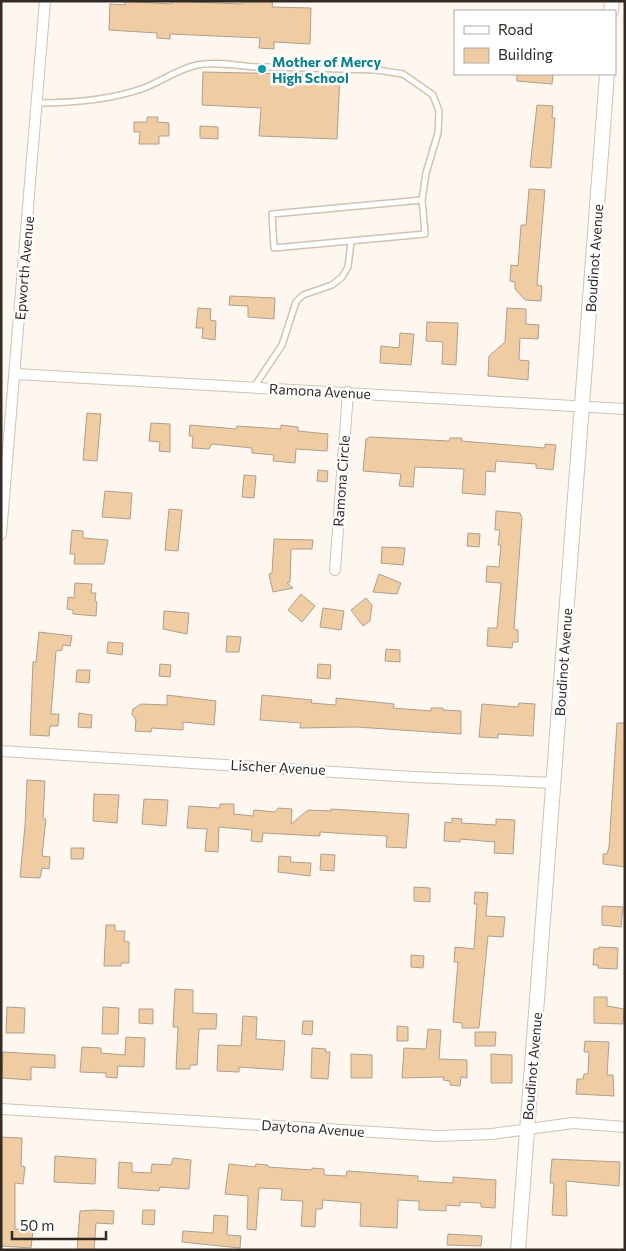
<svg xmlns="http://www.w3.org/2000/svg" width="626" height="1251" viewBox="0 0 626 1251" font-family="Commissioner,sans-serif">
	<rect width="100%" height="100%" fill="#fef7f0"/>
	<path fill="#f0cca3" stroke="#af9f8e" d="M125 1 171 4 172 1 242 4V1H273L272 7 311 8 310 44 274 42V49L259 48 260 38 170 34V39L157 38V33L109 30 110 4 125 5Z
		M203 72 340 75 337 139 259 136 261 108 202 105Z
		M517 74H553L552 84 517 81Z
		M537 105 553 106 552 118H555L551 168 530 167Z
		M147 117H158L157 122 169 123V136H159V144H139L140 132H134V122H147Z
		M200 126 218 127V139L200 138Z
		M529 189 545 190 537 285 542 286 541 301 525 300 515 289V282L510 281 511 265 518 266 521 225H526Z
		M230 296 275 298 274 319 248 317V306L229 305Z
		M198 308 211 309 210 320 216 321 215 340 202 338 203 328H196Z
		M507 308 526 309V324L539 325 538 339 520 338 519 360 529 361 528 380 488 376 489 356 505 342Z
		M427 322 458 323 456 365 442 364 443 342 426 341Z
		M400 333 414 334 411 365 380 363 381 346 399 348Z
		M87 413 101 414 97 461 83 460Z
		M151 423 170 424V452L159 451 160 442 149 441Z
		M190 425 236 429 237 426 281 429V425L298 427V431L328 434 327 451 296 449 295 463 273 461 274 455 252 453V448L212 444 209 449 192 448 193 436H189Z
		M370 437 449 441 450 438H462L461 441 545 448V444L556 445 553 470 536 468V464L496 461 495 472 486 471 485 495 462 493 464 469 415 467 413 487 399 486 401 474 363 471 366 439Z
		M318 470 328 471 327 482 317 481Z
		M244 475 256 476 254 498 242 497Z
		M105 491 132 493 130 519 102 517Z
		M169 509 182 510 178 551 165 550Z
		M496 511 520 513 522 518 514 629 518 630V642H513L512 648 487 646 488 628H497L501 583 486 582 487 566 499 567 501 545H498L500 530H495Z
		M72 530 83 531V538L108 540 104 564H74L75 554H70Z
		M468 533 480 534 479 547 467 546Z
		M274 539 313 540 312 549H291L290 582 287 583 293 588 273 592 269 574 272 573Z
		M382 547 405 548 403 565 381 563Z
		M379 574 401 583 397 594 373 592Z
		M75 583 92 584 91 593H96L95 601 97 602 96 616 73 614V610L67 609 68 597 74 598Z
		M301 594 315 606 302 622 288 610Z
		M366 598 372 605 370 621 363 626 351 610Z
		M323 608 344 611 341 630 320 627Z
		M164 611 189 613 187 634 163 629Z
		M39 632 72 636 70 646 63 645 62 650 56 651 51 714H59L58 726H50L49 736 30 735 33 662H36Z
		M227 636 241 637 239 652H226Z
		M108 642 123 643 122 655 107 653Z
		M386 649 400 650V662L385 661Z
		M160 664 171 665 170 677 159 676Z
		M318 664 331 665 330 679 317 678Z
		M77 670H90L89 683 76 682Z
		M167 695 216 701 214 725 183 722V730L152 728 151 732 135 731 136 720 132 714 133 709 141 704 167 705Z
		M262 695 312 700 311 703 336 705V698L394 704 393 708 431 711V708H443V710L461 711V734L356 727 300 728 301 723 260 720Z
		M519 703 535 704 533 736 498 734V738L479 737 482 704 518 707Z
		M79 713 92 715 91 728 78 727Z
		M617 723H625V867L603 864V854H607L609 847Z
		M27 780 45 781 43 818 46 819 42 856 50 857 49 869 42 868 40 878 20 877 25 826Z
		M94 794 119 795 117 823 93 821Z
		M144 799 168 800 166 826 142 824Z
		M220 804H234V814L253 816 254 810 275 812 278 808 292 809 291 824 308 810 331 811V809L409 814 406 848 386 847 387 836 350 834 320 832V836L263 833 262 842 251 841 252 830 219 827 218 852 205 851 207 829 187 828 189 806 220 808Z
		M452 818 462 819 461 823 496 825V819L515 820 513 854 494 853 495 842 460 839V842L444 841 445 822 452 823Z
		M71 848H84L83 859H71Z
		M321 854 335 855 334 871 320 870Z
		M279 856 291 857 290 862 311 863 310 876 278 872Z
		M414 887 430 888V902L414 901Z
		M475 892 488 893 486 916 505 917 503 937 488 936 479 1028H462V1023L453 1022 458 962H454L455 947 474 949 477 904H474Z
		M602 906 623 907 621 927 602 925Z
		M106 925H115V931H125L124 941 129 942V963H121V966H104Z
		M599 947 618 948 617 969 598 968V965H593L594 949H599Z
		M411 955 424 956 423 968 411 967Z
		M175 989 193 990V1013L217 1014 216 1029H199L197 1065H190V1069H176L178 1027H173Z
		M594 997H607V1006L624 1009 623 1024 594 1023Z
		M7 1007 25 1008 24 1033H6Z
		M103 1007 119 1008 118 1034H102Z
		M139 1009H153V1024L139 1023Z
		M243 1016 257 1017 256 1039 285 1041 283 1070 239 1067V1072L217 1071 218 1045 241 1046Z
		M303 1021H313L312 1035 302 1034Z
		M397 1026 408 1027V1041H397Z
		M428 1029 441 1030 439 1059 467 1060V1078L461 1077 460 1086 450 1085V1081L443 1080 444 1077 402 1078 404 1048 426 1049Z
		M475 1032H496L495 1046H475Z
		M126 1037 145 1038 144 1067 118 1066 117 1078 106 1077V1073L80 1072 82 1047 101 1048V1053L125 1055Z
		M585 1041 609 1042 607 1075H613L614 1096 576 1094 577 1079H583L584 1074H588L589 1052H584Z
		M312 1048 326 1049 325 1052H330L328 1079 311 1078Z
		M3 1052 55 1055V1068L31 1067V1080L2 1078Z
		M351 1054 372 1055V1078H351Z
		M491 1054 512 1055V1083H491Z
		M1 1137 22 1138 21 1166 25 1167 23 1184 15 1183V1229L33 1230 31 1248 1 1246Z
		M55 1156 96 1159 95 1184 54 1182Z
		M173 1158 191 1160 189 1189 160 1187 159 1191 118 1188 119 1162 132 1163V1172L151 1173 152 1164 171 1165Z
		M552 1159 620 1162 619 1186 566 1181 567 1216 552 1215 554 1183H550Z
		M229 1164 255 1167 256 1164 268 1165V1167L312 1170V1168L324 1169V1175L346 1176 347 1171 418 1176V1181L453 1183V1177L496 1180 495 1208 481 1207V1203L460 1202V1206L446 1205V1211L419 1210V1201L398 1200 397 1228 360 1226 361 1203 323 1200 322 1209H316L315 1227 301 1226 303 1201 281 1200 282 1189 259 1188 256 1230 247 1229 248 1196 225 1194Z
		M95 1210 114 1211 113 1224 96 1223 94 1250H77L80 1211Z
		M143 1210H155L154 1225 142 1224Z
		M214 1215 228 1216 227 1235 241 1236 240 1248 182 1242 183 1231 213 1233Z
		M448 1234 482 1236 481 1246 447 1245Z"/>
	<g fill="none" stroke-linecap="round" stroke-linejoin="round">
		<g stroke="#d2c2b0" stroke-width="8">
			<path id="lane" d="M266 67 377 70 403 74 433 95 439 111 438 133 426 173 422 200
				M37 103C71 103 111 100 144 88 162 81 178 69 197 65 216 61 239 66 258 67
				M422 200 425 234 274 248 272 214Z
				M254 387 282 345 296 302 303 295 332 285 342 277 348 267 351 242"/>
		</g>
		<g stroke="#d2c2b0" stroke-width="12">
			<path id="street" d="M16 374 625 409
				M1 534 45 1
				M335 570 348 392
				M1 751 414 777 554 783
				M1 1109 438 1136 492 1134 573 1123 625 1127"/>
		</g>
		<g stroke="#d2c2b0" stroke-width="16">
			<path id="secondary" d="M611 11 612 1
				M518 1250 607 74"/>
		</g>
		<use href="#lane" stroke="#fff" stroke-width="5"/>
		<use href="#street" stroke="#fff" stroke-width="10"/>
		<use href="#secondary" stroke="#fff" stroke-width="14"/>
	</g>
	<circle fill="#0f9aa8" stroke="#fff" stroke-width="2" cx="262" cy="69" r="5"/>
	<g text-anchor="middle" dominant-baseline="central" stroke-width="5" stroke-linejoin="round" paint-order="stroke">
		<g font-size="14" font-weight="bold" fill="#0d838f" stroke="#fff" text-anchor="start">
			<text x="272" y="61">Mother of Mercy<tspan x="272" dy="16">High School</tspan></text>
		</g>
		<g font-size="14" fill="#322b25" stroke="#fff">
			<text transform="translate(594 258) rotate(-86)">Boudinot Avenue</text>
			<text transform="translate(24 268) rotate(-85)">Epworth Avenue</text>
			<text transform="translate(320 391) rotate(3)">Ramona Avenue</text>
			<text transform="translate(341 481) rotate(-86)">Ramona Circle</text>
			<text transform="translate(563 662) rotate(-86)">Boudinot Avenue</text>
			<text transform="translate(278 767) rotate(3)">Lischer Avenue</text>
			<text transform="translate(532 1066) rotate(-85)">Boudinot Avenue</text>
			<text transform="translate(313 1128) rotate(4)">Daytona Avenue</text>
		</g>
	</g>
	<rect width="626" height="1251" fill="none" stroke="#322b25" stroke-width="5"/>
	<rect x="454" y="10" width="162" height="65" fill="#ffffff" stroke="#adaaa8"/>
	<rect x="464" y="26" width="25" height="8" fill="#ffffff" stroke="#adaaa8"/>
	<text x="498" y="35" font-size="15" fill="#322b25">Road</text>
	<rect x="464" y="48" width="25" height="15" fill="#f0cca3" stroke="#adaaa8"/>
	<text x="498" y="60" font-size="15" fill="#322b25">Building</text>
	<path d="M12 1231v8h94v-8" fill="none" stroke="#322b25" stroke-width="2.5"/>
	<text x="20" y="1231" font-size="15" fill="#322b25" stroke="#ffffff" stroke-width="4" paint-order="stroke">50 m</text>
</svg>
